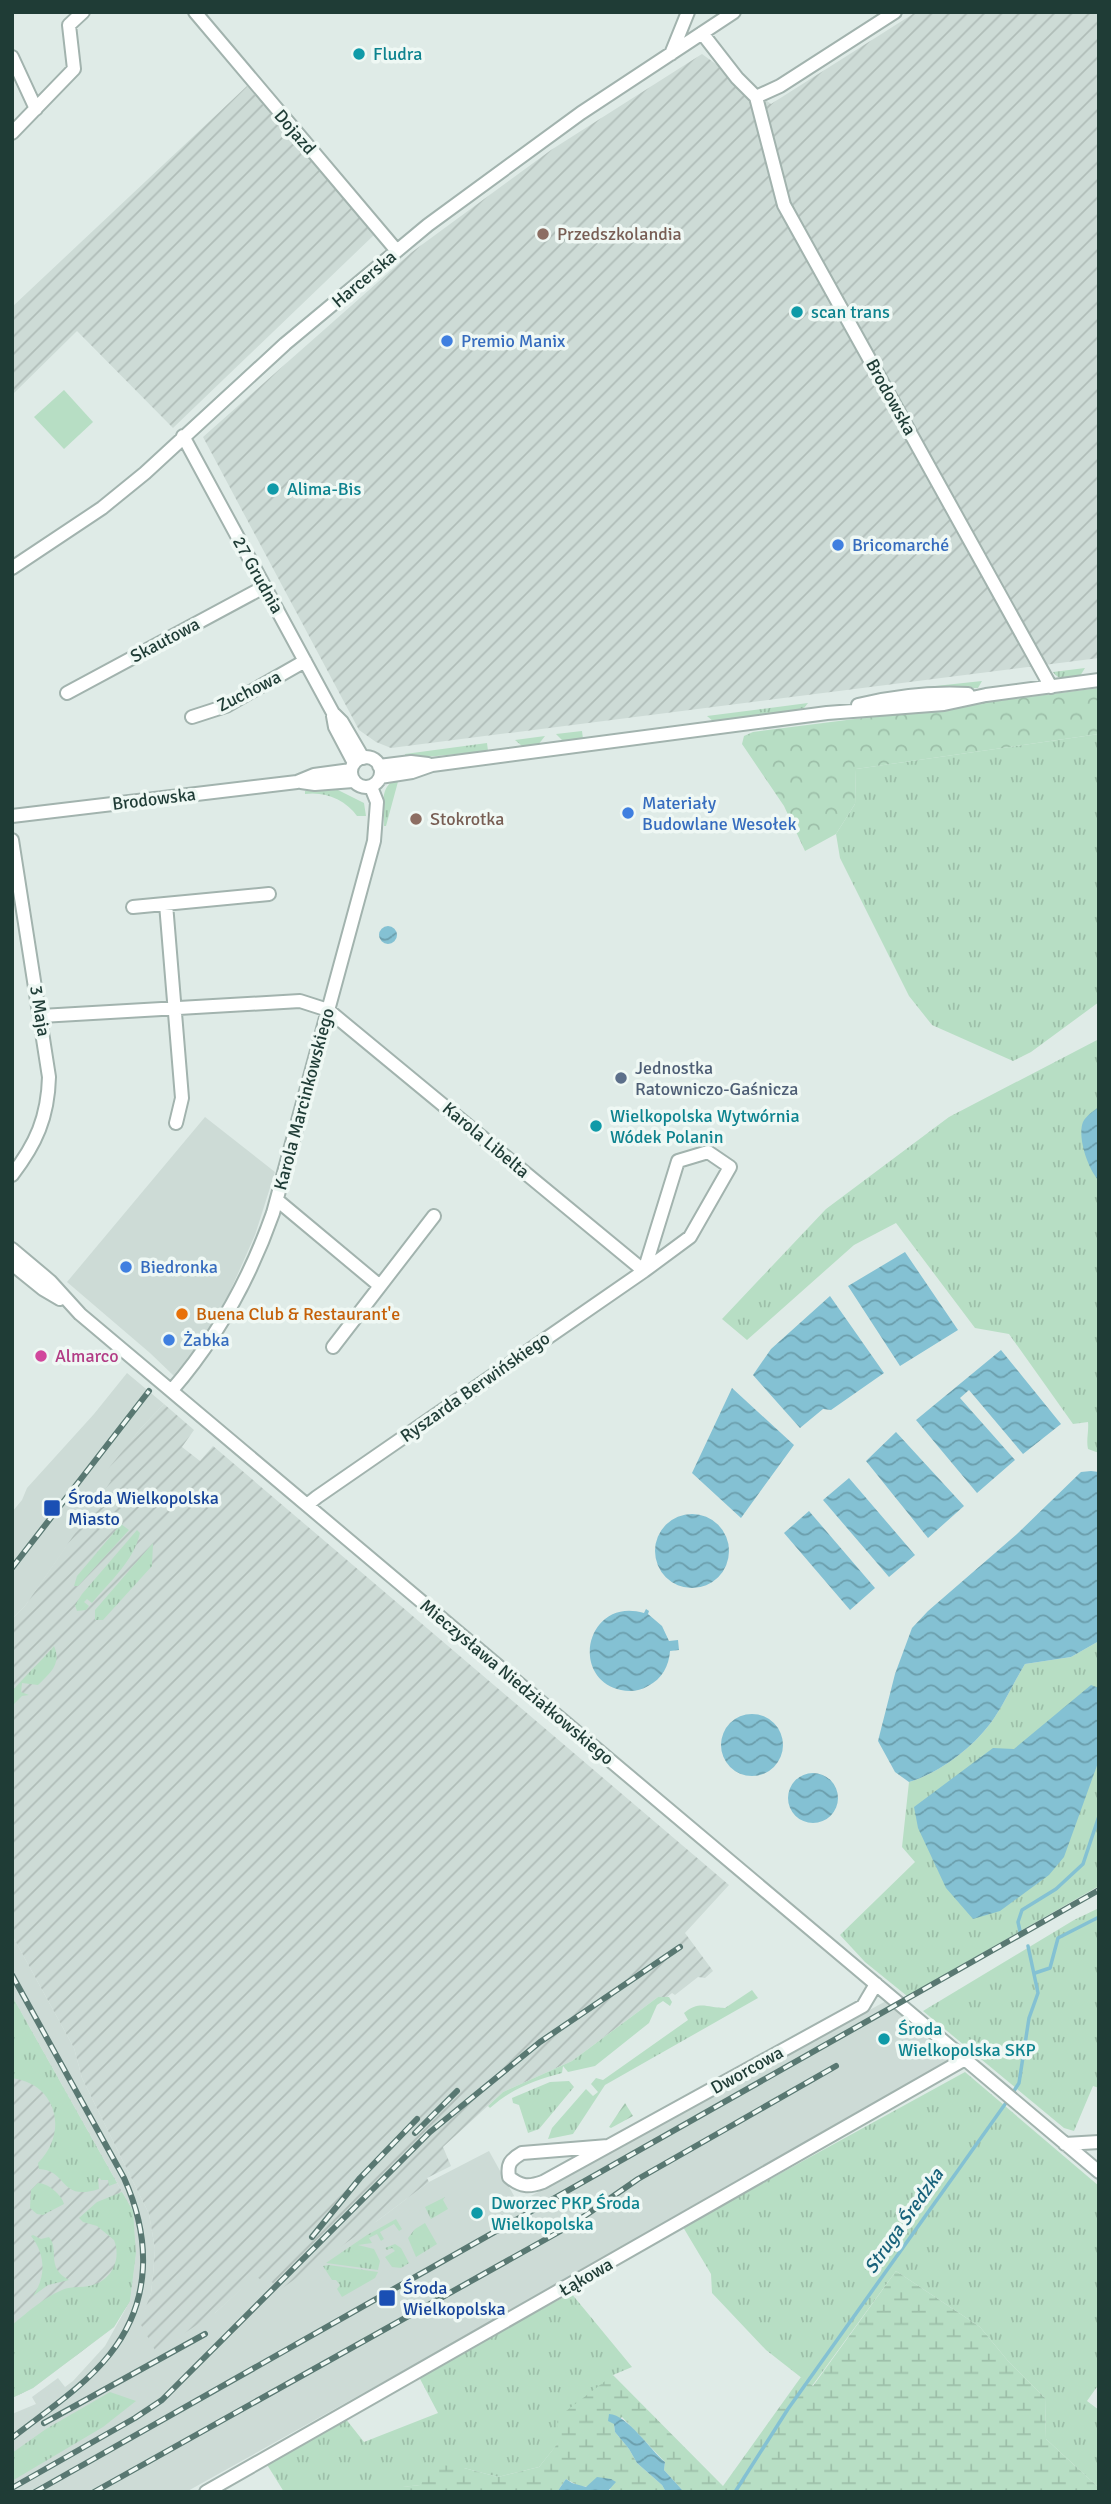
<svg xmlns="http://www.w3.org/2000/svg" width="1111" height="2504" viewBox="0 0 1111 2504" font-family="Signika,sans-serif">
	<defs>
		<pattern id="industrial-furrows" width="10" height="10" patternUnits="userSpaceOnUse" patternTransform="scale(1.75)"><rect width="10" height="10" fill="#cddbd6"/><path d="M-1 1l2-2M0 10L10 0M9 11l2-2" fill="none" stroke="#b0bdb8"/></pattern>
		<pattern id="grass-tufts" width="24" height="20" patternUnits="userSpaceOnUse" patternTransform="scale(1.75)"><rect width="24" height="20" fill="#b7dec4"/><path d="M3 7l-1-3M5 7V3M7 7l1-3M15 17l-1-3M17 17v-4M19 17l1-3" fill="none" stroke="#9dbfa9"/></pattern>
		<pattern id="forest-crowns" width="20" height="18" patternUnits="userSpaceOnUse" patternTransform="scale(1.75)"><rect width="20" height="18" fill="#b7dec4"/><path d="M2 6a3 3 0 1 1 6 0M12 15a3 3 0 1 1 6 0" fill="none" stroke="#9dbfa9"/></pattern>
		<pattern id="wetland-marsh" width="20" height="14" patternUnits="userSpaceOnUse" patternTransform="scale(1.75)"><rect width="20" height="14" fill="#b7dec4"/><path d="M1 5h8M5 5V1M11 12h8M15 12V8" fill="none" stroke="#9dbfa9"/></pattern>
		<pattern id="garden-furrows" width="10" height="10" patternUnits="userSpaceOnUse" patternTransform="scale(1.75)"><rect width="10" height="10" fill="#b7dec4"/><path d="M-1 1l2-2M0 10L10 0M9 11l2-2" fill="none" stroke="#9dbfa9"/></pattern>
		<pattern id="water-waves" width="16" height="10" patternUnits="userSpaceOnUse" patternTransform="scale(1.75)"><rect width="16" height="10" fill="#84c1d3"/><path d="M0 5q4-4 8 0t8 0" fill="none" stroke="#6b9eac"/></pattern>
	</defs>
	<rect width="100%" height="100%" fill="#dfebe7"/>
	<path fill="#cddbd6" d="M205 1117 275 1172 255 1235 228 1296 195 1351 174 1376 150 1353 67 1282Z
		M127 1373 164 1404 141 1428 105 1474 112 1481 25 1606 12 1619V1512L22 1500 27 1488 94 1414Z
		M12 1935 74 2048 82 2078 149 2214 155 2249 153 2275 151 2293 141 2323 215 2313 256 2275 266 2278 377 2221 429 2182 489 2151 518 2203 886 2001 955 2058 503 2315 186 2492H12V2414L36 2404 32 2397 58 2378 65 2387 73 2381 105 2346 130 2301 136 2253 133 2211 12 1996Z"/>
	<path fill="url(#industrial-furrows)" d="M916 12H1099V658L391 748 376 742 359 730 203 437 412 252 551 150 702 54 771 104Z
		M247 86 374 235 173 428 77 331 12 395V307Z
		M164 1404 194 1430 182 1447 200 1461 213 1446 729 1885 685 1933 713 1971 705 1978 698 1977 675 1995 672 1993 666 1998 658 1997 572 2061 503 2092 443 2147 451 2166 427 2178 429 2182 377 2221 281 2289 266 2278 262 2281 256 2276 215 2313 156 2352 140 2323 151 2293 153 2275 155 2249 149 2214 82 2078 74 2048 12 1935V1619L25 1606 111 1481 104 1474 141 1428Z
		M12 1996 133 2211 136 2253 130 2301 114 2327 33 2388 12 2398Z"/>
	<path fill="url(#grass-tufts)" d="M1085 668 1080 676C1070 679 1060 682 1053 672Z
		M982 681 978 688 901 692 898 690Z
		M808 703 804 708 792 712 714 722 707 716Z
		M582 731 583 739 563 741 556 734Z
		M1099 734V1002L1031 1052 1013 1061 932 1025 909 996 840 858 836 834 855 804 856 769Z
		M545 736 538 745 522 746 515 740Z
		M487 743 488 751 405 759V754Z
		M399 778 386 826H384C385 807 377 786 399 778Z
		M338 790 364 803 366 816H357C346 800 325 791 305 794V791Z
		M1099 1039V1453L1088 1449C1086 1440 1089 1431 1088 1422L1073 1424 1009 1334 975 1328 896 1223 854 1245 747 1340 722 1319 826 1209 949 1117Z
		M121 1524 129 1530 78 1586H74L77 1576Z
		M137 1530 140 1533C133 1562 111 1580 92 1603L87 1599 84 1602 89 1606 86 1610 77 1611 75 1605 82 1594Z
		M153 1543 152 1566 103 1620H95V1610Z
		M1099 1641V1886L907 1996 865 1962 840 1935 915 1862 902 1847 909 1782C936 1774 967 1752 985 1730 1001 1712 1012 1685 1025 1664L1071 1657Z
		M54 1646C62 1664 50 1673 38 1685L22 1683 21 1692 29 1695 22 1696 12 1706C12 1702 12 1694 13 1691 15 1686 47 1655 54 1646Z
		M1099 1908V2088L1093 2086 1074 2131 1064 2128 923 2011 1074 1920Z
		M752 1990 758 1998 605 2085 573 2134 548 2139 552 2128 586 2089 593 2096 598 2092 591 2084 596 2078 603 2080 688 2020 684 2013C700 2000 707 2008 725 2008Z
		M12 1996 117 2183 109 2186 108 2180H101L100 2178 98 2179 99 2189C59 2202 68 2170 39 2169L38 2163C69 2132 57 2084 12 2078Z
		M658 1997H669L672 2002 670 2006 663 2001 657 2005 649 2023 595 2066 568 2072 563 2066 562 2073C535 2080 511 2089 490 2108L488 2106 503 2092 572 2061Z
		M965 2072 1099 2186V2384L1087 2401 1099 2410V2488L1046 2439 1045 2398 1008 2361 980 2327 896 2271 812 2386 766 2350 712 2293 711 2274 683 2227Z
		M569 2081 574 2087 539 2129 528 2133 519 2105 513 2103 512 2098 550 2082Z
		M38 2183C48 2183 62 2195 64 2204L43 2215 37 2214 30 2208 31 2190Z
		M122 2192 133 2211 136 2253 130 2301 114 2327 33 2388 12 2398V2325C28 2312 43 2298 62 2290 70 2286 80 2288 89 2286 111 2282 122 2260 114 2240L97 2226 83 2222 79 2218 97 2202Z
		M445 2197 443 2200 448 2209 431 2219 425 2207Z
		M396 2219 402 2229 399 2231 394 2224 380 2232 384 2239 381 2241 377 2234 369 2238 372 2243 358 2245 374 2249 380 2261 378 2270 326 2263 367 2235Z
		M425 2223 437 2244 416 2257 408 2238 415 2229Z
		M33 2235 41 2239 49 2237C60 2250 45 2267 69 2280L48 2285 33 2296C46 2277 46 2255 31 2236Z
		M395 2244 401 2248 409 2263 401 2268 392 2267 385 2257 395 2251 392 2248 387 2250 385 2248Z
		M329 2265 378 2272 375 2278 342 2297 337 2289 340 2285 336 2280H332L323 2266Z
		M571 2293 632 2367 613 2375 539 2467 498 2477 464 2468 420 2485 403 2487 400 2492H284L266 2463 345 2418 364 2442 438 2413 419 2377Z
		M110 2392 136 2401 103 2427 12 2481V2453L46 2429Z"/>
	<path fill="url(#forest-crowns)" d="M1099 688V734L856 769 855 804 836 834 805 851 784 806 742 744 744 736 753 732Z"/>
	<path fill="url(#wetland-marsh)" d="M896 2271 980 2327 1008 2361 1045 2398 1046 2439 1099 2488V2492H684L664 2470 665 2462 622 2417 614 2424 615 2432 629 2449 637 2463 662 2485 666 2492H607L611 2489 579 2486 566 2479 557 2492H400L402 2487 420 2485 435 2464 464 2468 498 2477 539 2467 558 2443 557 2418 613 2375 723 2486 801 2377 813 2386Z"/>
	<path fill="#b7dec4" d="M64 390 93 422 64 449 34 417Z"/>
	<path fill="url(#garden-furrows)" d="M625 2103 633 2116 611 2128 609 2127Z"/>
	<path fill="url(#water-waves)" d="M379 935a9 9 0 1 1 18 0a9 9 0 1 1-18 0Z
		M1099 1107V1181C1088 1169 1077 1137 1083 1122 1086 1116 1093 1111 1099 1107Z
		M905 1252 958 1330 900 1366 848 1286Z
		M830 1296 884 1373 831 1410 823 1409 800 1428 753 1375 771 1349Z
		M1001 1350 1061 1424 1023 1454 969 1390 960 1398 1015 1460 977 1493 916 1420Z
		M732 1388 794 1445 741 1518 692 1473Z
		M896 1432 964 1506 928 1538 866 1461Z
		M1091 1471 1099 1472V1641L1071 1657 1025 1664C1012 1685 1001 1712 985 1730 967 1752 936 1774 909 1782L895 1772 878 1741 895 1674 912 1628 928 1611 1017 1534 1081 1472Z
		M849 1478 915 1555 889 1577 823 1500Z
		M809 1511 875 1588 850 1610 784 1533Z
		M655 1551a37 37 0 1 1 74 0a37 37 0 1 1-74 0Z
		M646 1609 649 1611 648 1614 662 1626 669 1641 678 1640 679 1650 670 1651C669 1666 662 1679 648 1686 640 1691 630 1692 621 1690 568 1678 587 1596 644 1613Z
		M1091 1685 1099 1688V1760L1064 1857 1049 1875 1000 1911 973 1919 946 1888 918 1828 914 1807 993 1748 1014 1749Z
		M721 1745a31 31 0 1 1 62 0a31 31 0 1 1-62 0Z
		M788 1798a25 25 0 1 1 50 0a25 25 0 1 1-50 0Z
		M609 2414C628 2415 650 2450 665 2462L664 2470 684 2492H666L662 2485 637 2463 629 2449 615 2432 614 2424 608 2421Z
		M597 2477 611 2479 616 2482 607 2492H557L566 2479 572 2483 586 2487Z"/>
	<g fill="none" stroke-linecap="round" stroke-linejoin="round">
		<path stroke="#84c1d3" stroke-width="3.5" d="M1020 1931 1018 1922 1022 1910 1056 1889 1083 1864 1099 1816
			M1035 1973 1050 1968 1058 1938 1099 1917
			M1012 2094 1019 2083 1029 2018 1038 1993 1028 1946
			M735 2492 788 2409 1008 2100"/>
		<g stroke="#a2b3ae" stroke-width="16">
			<path id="minor" d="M195 12 397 251
				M702 33 737 78 756 97 784 205 1051 687
				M671 54 688 12
				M12 57 36 109
				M756 97 780 86 895 12
				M12 133 74 69 69 25 83 12
				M183 436 333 713 342 722 363 758
				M12 568 102 508 145 473 285 344 428 225 581 113 734 12
				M67 693 264 587
				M858 705C895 696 930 692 968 694
				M333 716 335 727 354 763
				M192 717 226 706 305 661
				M351 772a15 15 0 1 1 30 0a15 15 0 1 1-30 0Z
				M379 766 411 762 428 764
				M380 777 412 772 432 765 827 713 944 704 986 695 1099 680
				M301 782 315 784 353 781
				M12 816 297 782 314 775 351 770
				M12 840 49 1077C48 1117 36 1144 12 1175
				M166 904 182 1098 176 1123
				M133 907 269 894
				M41 1016 300 1001 328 1010 644 1271
				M277 1200 380 1286
				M12 1249 50 1281 80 1314 1099 2172
				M12 1264 43 1289 60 1299
				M333 1347 434 1216
				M172 1390C217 1338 250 1278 273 1213L374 841 377 802 371 787
				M307 1505 317 1497 644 1271 690 1237 730 1167 708 1152 678 1161 644 1271
				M1065 2144 1099 2142
				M608 2146 522 2153C510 2160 507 2164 509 2177 521 2187 529 2187 543 2182L863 2006 876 1984
				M206 2492 965 2059"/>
		</g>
		<use href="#minor" stroke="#fff" stroke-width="12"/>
		<g stroke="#597872" stroke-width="6">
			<path id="rail" d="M12 1568 149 1391
				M12 1975 124 2178C151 2238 152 2301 110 2354 84 2387 45 2412 12 2438
				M415 2133 457 2091
				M312 2237 360 2178 417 2119
				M44 2423 205 2334
				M12 2488 135 2418 162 2400 430 2132 540 2042 680 1947
				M35 2492 1099 1890
				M94 2492 573 2224 638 2179 836 2066"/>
		</g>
		<use href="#rail" stroke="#eff8f4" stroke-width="3.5" stroke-dasharray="10" stroke-linecap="butt"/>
	</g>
	<g fill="#0f9aa8" stroke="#eff8f4" stroke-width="2.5">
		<circle cx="359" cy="54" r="7"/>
		<circle cx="797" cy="312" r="7"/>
		<circle cx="273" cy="489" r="7"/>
		<circle cx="596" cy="1126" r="7"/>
		<circle cx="884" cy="2039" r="7"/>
		<circle cx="477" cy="2213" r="7"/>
	</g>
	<g fill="#8d6e63" stroke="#eff8f4" stroke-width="2.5">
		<circle cx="543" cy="234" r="7"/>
		<circle cx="416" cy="819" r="7"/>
	</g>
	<g fill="#3f7fe0" stroke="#eff8f4" stroke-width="2.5">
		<circle cx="447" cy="341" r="7"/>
		<circle cx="838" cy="545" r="7"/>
		<circle cx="628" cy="813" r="7"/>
		<circle cx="126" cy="1267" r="7"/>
		<circle cx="169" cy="1340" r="7"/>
	</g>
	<circle fill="#5c6f8a" stroke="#eff8f4" stroke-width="2.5" cx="621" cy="1078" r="7"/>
	<circle fill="#e8710a" stroke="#eff8f4" stroke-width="2.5" cx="182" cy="1314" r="7"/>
	<circle fill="#d1479c" stroke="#eff8f4" stroke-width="2.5" cx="41" cy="1356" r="7"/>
	<g fill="#1a4fb4" stroke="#eff8f4" stroke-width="2.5">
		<rect x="43" y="1499" width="18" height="18" rx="3.5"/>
		<rect x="378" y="2289" width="18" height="18" rx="3.5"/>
	</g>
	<g text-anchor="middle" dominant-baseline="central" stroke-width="7" stroke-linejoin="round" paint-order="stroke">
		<g font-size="18" fill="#0d838f" stroke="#eff8f4" text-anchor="start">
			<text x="373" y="54">Fludra</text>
			<text x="811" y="312">scan trans</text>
			<text x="287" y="489">Alima-Bis</text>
			<text x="610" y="1116">Wielkopolska Wytwórnia<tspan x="610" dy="21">Wódek Polanin</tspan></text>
			<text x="898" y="2029">Środa<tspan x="898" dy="21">Wielkopolska SKP</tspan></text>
			<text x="491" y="2203">Dworzec PKP Środa<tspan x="491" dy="21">Wielkopolska</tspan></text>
		</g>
		<g font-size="18" fill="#1f3c36" stroke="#eff8f4">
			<text transform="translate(295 132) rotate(49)">Dojazd</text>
			<text transform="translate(364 279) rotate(-40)">Harcerska</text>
			<text transform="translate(891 397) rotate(61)">Brodowska</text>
			<text transform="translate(258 575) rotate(61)">27 Grudnia</text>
			<text transform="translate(165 640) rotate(-28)">Skautowa</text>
			<text transform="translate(249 691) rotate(-27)">Zuchowa</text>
			<text transform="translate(154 799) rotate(-7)">Brodowska</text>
			<text transform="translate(40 1011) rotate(81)">3 Maja</text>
			<text transform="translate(304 1099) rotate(-75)">Karola Marcinkowskiego</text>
			<text transform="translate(486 1140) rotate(40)">Karola Libelta</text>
			<text transform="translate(475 1387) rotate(-35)">Ryszarda Berwińskiego</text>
			<text transform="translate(517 1682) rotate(40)">Mieczysława Niedziałkowskiego</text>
			<text transform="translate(747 2070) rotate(-29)">Dworcowa</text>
			<text transform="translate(586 2277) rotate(-30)">Łąkowa</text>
		</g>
		<g font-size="18" fill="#785e54" stroke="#eff8f4" text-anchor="start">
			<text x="557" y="234">Przedszkolandia</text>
			<text x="430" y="819">Stokrotka</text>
		</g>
		<g font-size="18" fill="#366cbe" stroke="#eff8f4" text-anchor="start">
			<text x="461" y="341">Premio Manix</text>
			<text x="852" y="545">Bricomarché</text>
			<text x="642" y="803">Materiały<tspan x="642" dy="21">Budowlane Wesołek</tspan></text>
			<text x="140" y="1267">Biedronka</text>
			<text x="183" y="1340">Żabka</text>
		</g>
		<g font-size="18" fill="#4e5e75" stroke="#eff8f4" text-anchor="start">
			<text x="635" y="1068">Jednostka<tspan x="635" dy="21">Ratowniczo-Gaśnicza</tspan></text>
		</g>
		<g font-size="18" fill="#c56008" stroke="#eff8f4" text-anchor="start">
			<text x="196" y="1314">Buena Club &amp; Restaurant'e</text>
		</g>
		<g font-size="18" fill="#b23c85" stroke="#eff8f4" text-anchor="start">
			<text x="55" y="1356">Almarco</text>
		</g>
		<g font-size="18" fill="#164399" stroke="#eff8f4" text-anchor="start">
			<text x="68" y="1498">Środa Wielkopolska<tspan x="68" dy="21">Miasto</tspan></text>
			<text x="403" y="2288">Środa<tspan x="403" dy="21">Wielkopolska</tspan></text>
		</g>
		<g font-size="19" font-style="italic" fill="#17617a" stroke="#eff8f4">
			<text transform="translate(904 2221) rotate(-55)">Struga Średzka</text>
		</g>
	</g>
	<rect width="1111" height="2504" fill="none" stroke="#1f3c36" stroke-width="28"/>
</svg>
